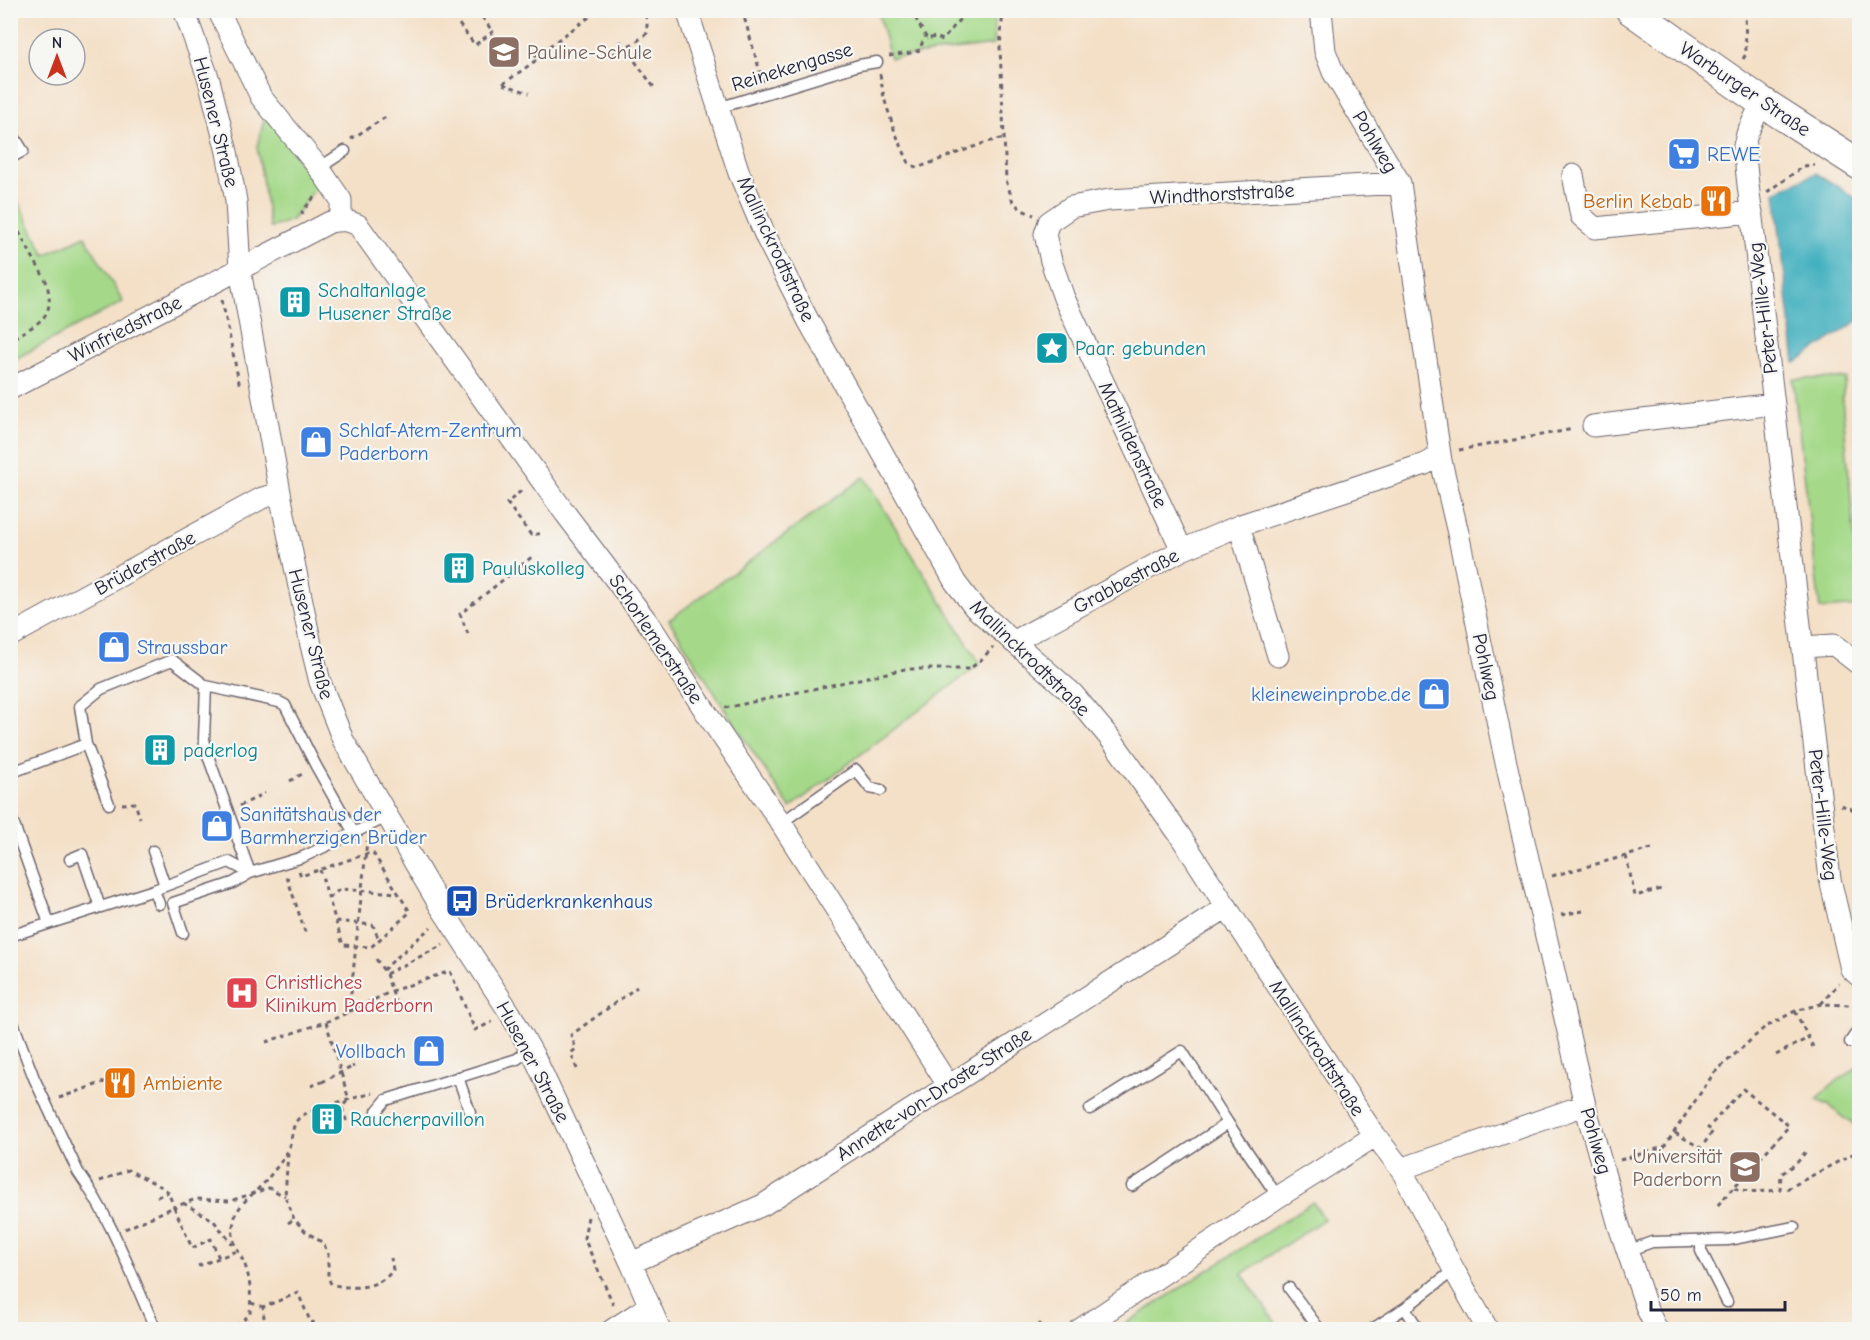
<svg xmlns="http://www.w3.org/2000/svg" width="1870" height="1340" viewBox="0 0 1870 1340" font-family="'Comic Neue',sans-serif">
	<rect width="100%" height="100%" fill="#f6f6f2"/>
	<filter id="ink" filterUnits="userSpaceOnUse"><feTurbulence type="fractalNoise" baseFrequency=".0167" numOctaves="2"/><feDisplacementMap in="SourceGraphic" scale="12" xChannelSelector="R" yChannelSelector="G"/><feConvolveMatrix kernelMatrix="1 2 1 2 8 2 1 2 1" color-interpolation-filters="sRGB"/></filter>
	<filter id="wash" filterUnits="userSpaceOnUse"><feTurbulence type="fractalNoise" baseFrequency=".008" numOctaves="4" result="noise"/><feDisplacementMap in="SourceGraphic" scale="24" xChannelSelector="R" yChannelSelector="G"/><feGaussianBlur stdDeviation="1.35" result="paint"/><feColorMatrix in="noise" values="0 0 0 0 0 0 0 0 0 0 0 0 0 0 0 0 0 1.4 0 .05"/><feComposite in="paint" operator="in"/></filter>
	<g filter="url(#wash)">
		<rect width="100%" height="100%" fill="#f4e0c7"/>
		<path fill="#a5d989" stroke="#647e62" stroke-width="1.5" d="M878 11H995L993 45 890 58Z
			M266 113 317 186 292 220 270 228 257 147Z
			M11 188 45 255 85 236 123 302 11 361Z
			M1846 378 1842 398 1859 589V606L1820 609 1793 379Z
			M864 477 979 662V665L790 808 724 708 669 620Z
			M1859 1066V1129L1828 1105 1817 1100 1831 1085Z
			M1313 1202 1324 1219 1242 1274 1280 1329H1117Z"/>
		<path fill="#42b0bf" stroke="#32697d" stroke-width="1.5" d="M1816 173 1859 200V320L1795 363 1775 192Z"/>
	</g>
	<g filter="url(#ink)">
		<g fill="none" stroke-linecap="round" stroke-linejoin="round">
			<g stroke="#6c646c" stroke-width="13">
				<path id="service" d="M718 108 859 65 877 62
					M10 130 23 151 10 158
					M319 168 345 151
					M86 744 109 804
					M10 773 86 744 80 706 101 689 172 660 206 686 279 702 285 705 316 766 354 833
					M10 814 49 923
					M781 823 856 770 870 788 881 790
					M153 851 165 886
					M70 859 82 854 100 907
					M159 904 154 890 229 862 250 873 303 857 387 817
					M183 933 173 903 233 883 250 873 207 753 204 739 206 686
					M10 936 154 890
					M10 1015 34 1078 78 1172C112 1219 132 1277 156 1330
					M1850 1042 1860 1027
					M458 1077 470 1112
					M1090 1109 1182 1051 1228 1123 1278 1197
					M377 1118V1111L386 1100 517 1059 530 1049
					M1132 1186 1228 1123
					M1701 1241V1251L1727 1302
					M1627 1251 1652 1242 1728 1240 1794 1227
					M1289 1288 1320 1330
					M1405 1308 1419 1330
					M1371 1330 1405 1308 1454 1270"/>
			</g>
			<g stroke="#6c646c" stroke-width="23">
				<path id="minor" d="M184 10 209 80 227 152 236 201 240 270 283 509 311 645 320 682 343 740 440 906 510 1013 535 1058 631 1263 660 1330
					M218 10 261 97 319 168 341 200V220
					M687 10 739 173 766 237 808 320 955 582 974 607 1073 694 1114 743 1179 834 1371 1130 1401 1169 1454 1270 1488 1330
					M1321 10 1325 51 1333 72 1400 183 1441 461 1458 533 1506 763 1585 1105 1619 1226 1647 1309 1657 1330
					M1762 102 1747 134 1744 146 1747 176 1830 879 1851 969 1860 977
					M1573 175 1581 216 1595 228 1752 212
					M10 389 330 222C341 220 348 220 358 225L565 513 652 628 709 717 781 823 948 1085
					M1593 426 1774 404
					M1241 525V532L1278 656
					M1182 550 1064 298 1051 261 1045 234 1049 222 1071 207 1109 200 1400 183
					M10 636 262 498 280 493
					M1013 642 1182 550 1241 525 1425 464 1440 455
					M1803 647 1834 645 1860 665
					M1401 1169 1585 1105
					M631 1263 763 1205 1227 907
					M612 1330 649 1306
					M1079 1330 1278 1197 1375 1136"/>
			</g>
			<g stroke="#6c646c" stroke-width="32">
				<path id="secondary" d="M1631 10 1762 102 1860 165"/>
			</g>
			<path stroke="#6c646c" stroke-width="3" stroke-dasharray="4.5 4.5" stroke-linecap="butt" d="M448 10 475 45 495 30
				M477 10 493 32
				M742 10 763 82
				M911 10 927 39 935 37 943 40 967 10
				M1003 10 1000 48 1006 180 1013 202 1022 210 1034 215
				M619 51 616 46 621 42 656 90
				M613 54 636 42 647 33V20L643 10
				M889 56 910 53 920 50 922 43 927 39
				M1743 59 1746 54 1745 10
				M880 74 884 98 895 132 909 163 917 168 987 142 1005 138
				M503 84 535 61 533 58 599 10
				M503 84 529 93
				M351 139 389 115
				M1767 192 1804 166 1815 165
				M303 215 302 212 315 196
				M10 216 46 281C57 319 39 322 10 340
				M222 300 240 387
				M1459 450 1574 429
				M521 491 507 503 531 535 544 533
				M468 634 460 614 533 556
				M725 708 905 669H969L979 662 993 647
				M290 781 304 773
				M122 804 135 803 140 818
				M1841 805 1860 812
				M240 806 265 793
				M1626 856 1635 896 1665 888
				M299 871 301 876 366 854 373 853 410 912 371 947 343 945 320 870
				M1552 876 1655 848
				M287 877 305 932
				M329 898 340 889 398 893
				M1561 915 1583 911
				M336 921 373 925 379 940
				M376 959 386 974 396 1003
				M383 970 431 927
				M386 974 443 945
				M1821 1004 1839 983
				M1795 1011 1813 1047
				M349 1012 367 841
				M334 1019 392 991 450 971 475 1030 492 1022
				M326 1022 349 1100
				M266 1042 334 1019
				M1776 1055 1808 1038
				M352 1067 354 1066
				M577 1069 571 1053 576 1049 571 1035 637 987
				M311 1086 322 1082
				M59 1098 110 1080
				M347 1101 342 1107 347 1123
				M329 1105 337 1126
				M336 1123 346 1119
				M1675 1133 1701 1148 1713 1131 1708 1128 1743 1089 1789 1126 1717 1206
				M288 1153 285 1196 294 1219 305 1231 323 1243 328 1253V1277L331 1284C352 1290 379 1289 393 1270L391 1258
				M1620 1160 1664 1147 1714 1073 1764 1028 1795 1011 1821 1004 1850 1005 1860 1007
				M100 1181 128 1170 162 1187 168 1192 174 1207 196 1199 230 1201 269 1188 285 1196
				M1734 1188C1750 1192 1764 1193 1780 1189L1781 1174 1796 1164 1807 1150
				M1787 1189 1860 1150
				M157 1197 168 1192
				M183 1203 213 1220 233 1245
				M588 1217 584 1238 614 1306
				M288 1223 294 1219
				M125 1229 174 1207 192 1248 211 1239 219 1258
				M198 1266 237 1251
				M251 1303 263 1307
				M264 1318 263 1307 298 1293 311 1323 313 1322 317 1330
				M1039 1323 1043 1330
				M237 1326 250 1314C251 1297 251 1284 246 1268 240 1250 229 1243 234 1221 237 1204 254 1194 265 1182 272 1173 281 1163 287 1152 293 1142 290 1127 299 1118 310 1108 356 1098 373 1093"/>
			<use href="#service" stroke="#fff" stroke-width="10"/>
			<use href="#minor" stroke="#fff" stroke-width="21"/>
			<use href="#secondary" stroke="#fff" stroke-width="30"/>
			<path stroke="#6c646c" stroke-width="3" stroke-dasharray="4.5 4.5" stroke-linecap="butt" d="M322 1082 352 1067"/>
		</g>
	</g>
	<defs>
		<g id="school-square" transform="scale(1.725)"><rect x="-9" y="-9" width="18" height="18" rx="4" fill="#8d6e63" stroke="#f6f6f2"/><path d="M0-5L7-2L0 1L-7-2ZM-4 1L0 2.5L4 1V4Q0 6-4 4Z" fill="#fff"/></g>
		<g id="supermarket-square" transform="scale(1.725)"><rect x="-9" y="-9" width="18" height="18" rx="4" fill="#3f7fe0" stroke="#f6f6f2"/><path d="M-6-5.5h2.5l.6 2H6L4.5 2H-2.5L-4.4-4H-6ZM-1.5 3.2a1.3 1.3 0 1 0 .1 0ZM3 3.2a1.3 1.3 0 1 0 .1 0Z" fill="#fff"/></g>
		<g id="restaurant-square" transform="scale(1.725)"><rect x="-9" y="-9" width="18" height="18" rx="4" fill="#e8710a" stroke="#f6f6f2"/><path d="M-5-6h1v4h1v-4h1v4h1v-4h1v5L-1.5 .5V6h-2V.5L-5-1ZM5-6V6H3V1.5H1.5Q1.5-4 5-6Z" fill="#fff"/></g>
		<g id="building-square" transform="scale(1.725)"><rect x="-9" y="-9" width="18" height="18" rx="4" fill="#0f9aa8" stroke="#f6f6f2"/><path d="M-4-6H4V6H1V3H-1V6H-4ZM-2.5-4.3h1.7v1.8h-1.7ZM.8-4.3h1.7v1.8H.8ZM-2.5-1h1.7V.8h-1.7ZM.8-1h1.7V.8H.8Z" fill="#fff"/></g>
		<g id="sight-square" transform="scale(1.725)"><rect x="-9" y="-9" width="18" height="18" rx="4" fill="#0f9aa8" stroke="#f6f6f2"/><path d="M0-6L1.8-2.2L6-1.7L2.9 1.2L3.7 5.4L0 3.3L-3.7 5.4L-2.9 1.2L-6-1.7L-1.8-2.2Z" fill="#fff"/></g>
		<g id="shop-square" transform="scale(1.725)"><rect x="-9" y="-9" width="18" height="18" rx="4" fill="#3f7fe0" stroke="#f6f6f2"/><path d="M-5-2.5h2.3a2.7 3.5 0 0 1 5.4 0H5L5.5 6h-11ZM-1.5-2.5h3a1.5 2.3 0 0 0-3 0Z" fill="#fff"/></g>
		<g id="bus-square" transform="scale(1.725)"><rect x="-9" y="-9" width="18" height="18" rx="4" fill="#1a4fb4" stroke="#f6f6f2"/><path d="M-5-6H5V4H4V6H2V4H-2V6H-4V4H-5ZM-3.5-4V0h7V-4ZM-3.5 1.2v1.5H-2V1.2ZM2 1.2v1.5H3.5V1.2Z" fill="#fff"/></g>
		<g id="hospital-square" transform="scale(1.725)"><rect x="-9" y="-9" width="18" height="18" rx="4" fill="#e0444e" stroke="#f6f6f2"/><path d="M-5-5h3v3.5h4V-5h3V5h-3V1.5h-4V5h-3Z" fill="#fff"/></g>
		<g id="university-square" transform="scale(1.725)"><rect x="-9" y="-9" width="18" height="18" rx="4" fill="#8d6e63" stroke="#f6f6f2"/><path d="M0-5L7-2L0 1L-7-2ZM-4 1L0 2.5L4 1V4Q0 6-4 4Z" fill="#fff"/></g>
	</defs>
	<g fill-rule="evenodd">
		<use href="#school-square" x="504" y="52"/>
		<use href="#supermarket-square" x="1684" y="154"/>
		<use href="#restaurant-square" x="1716" y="201"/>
		<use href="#building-square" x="295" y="302"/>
		<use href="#sight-square" x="1052" y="348"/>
		<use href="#shop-square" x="316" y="442"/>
		<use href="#building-square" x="459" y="568"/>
		<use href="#shop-square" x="114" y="647"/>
		<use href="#shop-square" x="1434" y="694"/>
		<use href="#building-square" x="160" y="750"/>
		<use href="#shop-square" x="217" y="826"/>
		<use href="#bus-square" x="462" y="901"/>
		<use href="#hospital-square" x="242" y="993"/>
		<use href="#shop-square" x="429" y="1051"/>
		<use href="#restaurant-square" x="120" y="1083"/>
		<use href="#building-square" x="327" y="1119"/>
		<use href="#university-square" x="1745" y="1167"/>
	</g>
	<g text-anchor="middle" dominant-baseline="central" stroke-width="4.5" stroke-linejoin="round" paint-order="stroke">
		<g font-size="20" fill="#785e54" stroke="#f6f6f2" text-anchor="start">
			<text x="527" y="52">Pauline-Schule</text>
			<text x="1722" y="1156" text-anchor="end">Universität<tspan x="1722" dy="23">Paderborn</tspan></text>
		</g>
		<g font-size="20" fill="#22223b" stroke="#f6f6f2">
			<text transform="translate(792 67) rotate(-17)">Reinekengasse</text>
			<text transform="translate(1745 89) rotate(34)">Warburger Straße</text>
			<text transform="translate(216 122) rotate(76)">Husener Straße</text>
			<text transform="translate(1375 142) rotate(59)">Pohlweg</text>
			<text transform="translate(1222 194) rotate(-3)">Windthorststraße</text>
			<text transform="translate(776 249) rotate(65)">Mallinckrodtstraße</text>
			<text transform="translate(1763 308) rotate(-97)">Peter-Hille-Weg</text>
			<text transform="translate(125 329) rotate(-27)">Winfriedstraße</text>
			<text transform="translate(1133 445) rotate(65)">Mathildenstraße</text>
			<text transform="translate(145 563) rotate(-29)">Brüderstraße</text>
			<text transform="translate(1126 581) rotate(-28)">Grabbestraße</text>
			<text transform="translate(311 634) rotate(76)">Husener Straße</text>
			<text transform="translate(656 639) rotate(56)">Schorlemerstraße</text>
			<text transform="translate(1030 658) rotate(44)">Mallinckrodtstraße</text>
			<text transform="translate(1486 667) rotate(78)">Pohlweg</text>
			<text transform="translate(1823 815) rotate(83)">Peter-Hille-Weg</text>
			<text transform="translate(1317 1048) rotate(57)">Mallinckrodtstraße</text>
			<text transform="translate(533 1062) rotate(62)">Husener Straße</text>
			<text transform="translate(934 1094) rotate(-33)">Annette-von-Droste-Straße</text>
			<text transform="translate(1596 1141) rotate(74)">Pohlweg</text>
		</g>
		<g font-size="20" fill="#366cbe" stroke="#f6f6f2" text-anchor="start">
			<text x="1707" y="154">REWE</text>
			<text x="339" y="430">Schlaf-Atem-Zentrum<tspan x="339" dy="23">Paderborn</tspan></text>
			<text x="137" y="647">Straussbar</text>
			<text x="1411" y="694" text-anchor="end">kleineweinprobe.de</text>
			<text x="240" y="814">Sanitätshaus der<tspan x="240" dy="23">Barmherzigen Brüder</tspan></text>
			<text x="406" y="1051" text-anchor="end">Vollbach</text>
		</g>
		<g font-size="20" fill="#c56008" stroke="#f6f6f2" text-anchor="end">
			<text x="1693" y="201">Berlin Kebab</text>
			<text x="143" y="1083" text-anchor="start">Ambiente</text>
		</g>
		<g font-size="20" fill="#0d838f" stroke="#f6f6f2" text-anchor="start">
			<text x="318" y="290">Schaltanlage<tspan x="318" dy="23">Husener Straße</tspan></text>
			<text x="1075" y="348">Paar. gebunden</text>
			<text x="482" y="568">Pauluskolleg</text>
			<text x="183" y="750">paderlog</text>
			<text x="350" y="1119">Raucherpavillon</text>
		</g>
		<g font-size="20" fill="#164399" stroke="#f6f6f2" text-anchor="start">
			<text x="485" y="901">Brüderkrankenhaus</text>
		</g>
		<g font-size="20" fill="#be3a42" stroke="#f6f6f2" text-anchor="start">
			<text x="265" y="982">Christliches<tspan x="265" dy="23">Klinikum Paderborn</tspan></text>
		</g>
	</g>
	<rect width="1870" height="1340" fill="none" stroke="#f6f6f2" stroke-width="36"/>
	<g transform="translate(57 57)"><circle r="28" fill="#f6f6f2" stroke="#a1a1a9" stroke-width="1.5"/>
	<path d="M0-4.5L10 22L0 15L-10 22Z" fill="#c8321e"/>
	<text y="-9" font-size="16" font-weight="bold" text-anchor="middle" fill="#22223b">N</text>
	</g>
	<path d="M1651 1301v9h134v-9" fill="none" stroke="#22223b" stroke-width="3"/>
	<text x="1660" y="1301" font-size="18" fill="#22223b" stroke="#f6f6f2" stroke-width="4.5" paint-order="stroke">50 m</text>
</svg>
